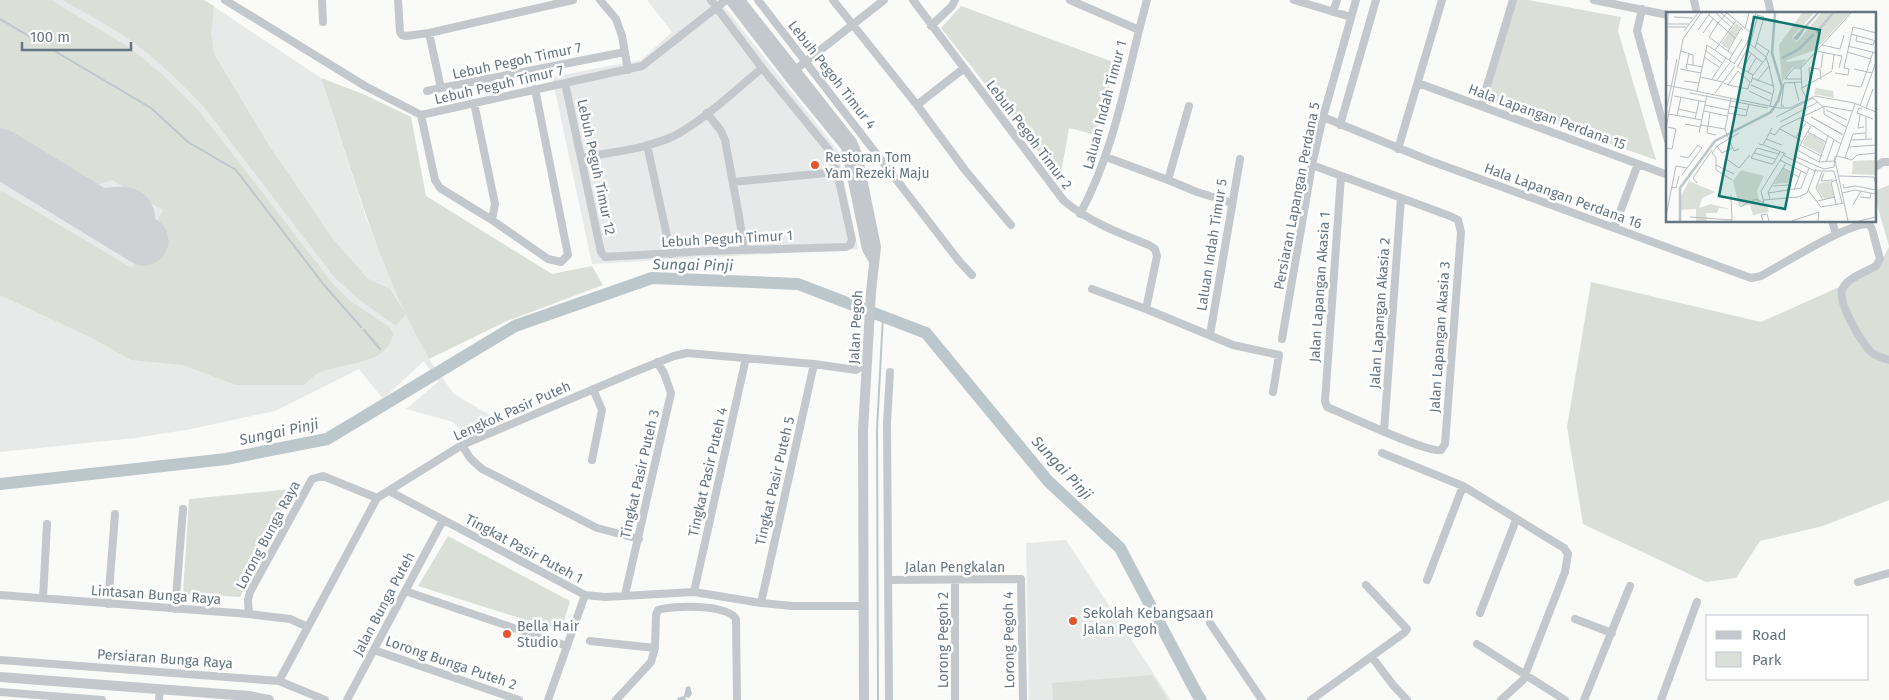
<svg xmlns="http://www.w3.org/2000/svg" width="1889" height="700" viewBox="0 0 1889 700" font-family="'Fira Sans',sans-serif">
	<rect width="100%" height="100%" fill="#fafaf8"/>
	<path fill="#e8e9e9" d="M0 0H204L321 78 366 218 416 335 429 359 454 394 500 421 483 428H474L464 433 453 422 406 409 438 382 424 361 383 399 359 369 275 411 191 429 135 438 0 452Z
		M647 0H719L838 151 858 249 592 264 552 77 641 60 672 32Z
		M1066 540 1171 700H1029L1026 543Z"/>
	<path fill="#dadfd7" d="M0 0H51L130 48 161 73 200 112 333 284 349 300 389 327 393 333C388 368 338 361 315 375 311 378 307 382 304 385H236L183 365 131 360 92 338 0 295V190L132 268 163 210 112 180 97 185 0 128Z
		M62 0H204L214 6 211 33 214 54 268 144 332 238 368 279 390 289 406 314 396 326 361 301 335 278 204 107C181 82 154 57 126 37 106 24 83 12 62 0Z
		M1515 0H1528L1621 17 1618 31 1656 160 1487 100Z
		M961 6 1116 63 1096 135 1069 128 1060 179 941 28Z
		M321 78 363 94 411 117 426 196 552 274 592 266 603 285 507 321 429 359C379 271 353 173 321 78Z
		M1889 185V246L1875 198V191Z
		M1889 247V500L1823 526 1760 541 1736 578 1706 582 1583 524 1567 427 1591 282 1761 322 1877 270Z
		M291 489 240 597 183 594 189 499Z
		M448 536 570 601 561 631 418 586Z
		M1152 675 1168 700H1053L1052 683Z"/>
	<path fill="#bbc7cb" d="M690 686 692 694 689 698 685 697 686 700H678L677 698 684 696 686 687Z"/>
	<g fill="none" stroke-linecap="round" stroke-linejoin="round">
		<path stroke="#bbc7cb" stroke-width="2" d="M0 19 34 39
			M53 50 151 108 188 142 236 170 324 285 361 327
			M364 330 380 349
			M878 700 877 429 883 316"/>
		<path stroke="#bbc7cb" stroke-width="12" d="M0 484 226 459 327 439 515 326 652 278 798 284 926 333 1048 481 1120 548 1197 694 1201 700"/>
		<path stroke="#ced2d4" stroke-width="20" d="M32 172 53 185 116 241C124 241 133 240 139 235 150 225 146 205 133 199 122 194 109 199 98 198 82 197 67 191 53 185"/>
		<path stroke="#ced2d4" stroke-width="49" d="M0 153 144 241"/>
		<path stroke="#c3c8cc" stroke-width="8" d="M225 0 365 86 421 115 642 66 726 0
			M322 0 323 22
			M398 0 400 32 402 35 406 36 429 33 573 0
			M600 0 616 19 622 36 628 70
			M758 0 959 261 972 275
			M833 0 917 105 965 170 1011 225
			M913 0 1064 201C1090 222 1119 233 1149 245L1155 249 1157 256 1146 309
			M1070 0 1139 30
			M1294 0 1351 17
			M1594 0 1668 15
			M1694 0 1697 14
			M1768 0 1771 14
			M1642 9 1637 31 1668 141
			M1333 12 1337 0
			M931 26 952 6 955 0
			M429 33 441 88 625 52
			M795 70 884 0
			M565 83 601 252 605 257 707 251 846 247 850 245 852 240 837 172 829 150 762 68 711 0
			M1418 83 1668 175
			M427 91 441 88
			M474 103 495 204 492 220
			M917 105 963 69
			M1481 106 1513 0
			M707 113 721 131 725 140 739 216 744 249
			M421 115 435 180 440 188 492 220 548 259 561 262 568 255 535 89
			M1323 117 1428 160 1751 278 1761 276C1782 265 1849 222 1869 224L1872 229 1880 259 1876 266C1866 272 1846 278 1842 290 1838 304 1862 343 1871 352 1875 356 1884 358 1889 360
			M1340 125 1376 0
			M647 145 671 254
			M1398 149 1442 0
			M1106 157 1168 180 1197 192 1232 203
			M581 158C611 152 646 149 674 136 703 121 737 89 762 68
			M1312 165C1358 182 1404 199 1450 216L1458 220 1461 232 1445 444 1441 450C1429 454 1345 414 1327 407L1325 401 1341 176
			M1875 167 1883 162H1887
			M1168 180 1189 106
			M733 182 837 172
			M1080 214C1116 148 1127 72 1147 0
			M1832 221 1836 234
			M1614 228 1638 164
			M1092 289 1146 309 1233 345 1279 355 1273 392
			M1210 335 1240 159
			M1282 339 1312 165 1323 117 1356 0
			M1384 431 1401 198
			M462 445 470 458 482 469 597 528 639 539
			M1382 453 1463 486 1564 548 1568 554 1565 572 1523 680 1501 700
			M592 460 602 410 593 389
			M389 491 585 595 605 597 694 592 761 603 792 606H864
			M889 580 1021 579 1023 700
			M1427 580 1463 486
			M1858 582 1889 573
			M405 591 567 646
			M694 592 746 358
			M0 595 249 614 290 619 308 627
			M625 595 671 393 664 373 657 362
			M43 598 47 524
			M761 603 814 364
			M108 604 115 514
			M175 609 183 509
			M1480 613 1516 520
			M249 614 248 600 250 592 312 479 323 476 377 498
			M1575 619 1612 633
			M1210 623 1262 700
			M590 641 655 648
			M1477 644 1565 700
			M374 650 519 700
			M1372 657 1393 685 1407 700
			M0 660 279 681 325 700
			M279 681 377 498 462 445 634 372 674 356 687 353 814 364 856 370 867 362
			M0 692 102 700
			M159 700 160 689
			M347 700 443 520
			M548 700 585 595
			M616 700 651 662 655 648 656 615 658 610C673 605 727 604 736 619L737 700
			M889 700 887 423 890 372
			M955 700V580
			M1311 700 1404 633 1407 629 1366 585
			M1584 700 1630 586
			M1661 700 1697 602"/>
		<path stroke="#c3c8cc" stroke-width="10" d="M730 0 789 77 846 147 867 249 874 261
			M740 0 852 142 857 154 876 247 871 292 863 431 864 700
			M0 677 249 696 269 700"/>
	</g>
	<g fill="#e4572e" stroke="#fff" stroke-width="2">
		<circle cx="815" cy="165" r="5"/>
		<circle cx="1073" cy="621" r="5"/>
		<circle cx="507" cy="634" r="5"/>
	</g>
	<g text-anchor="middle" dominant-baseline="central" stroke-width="5" stroke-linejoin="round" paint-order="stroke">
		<g font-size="14" fill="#657683" stroke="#fff">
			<text transform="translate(517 61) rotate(-12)">Lebuh Pegoh Timur 7</text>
			<text transform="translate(832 75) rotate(52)">Lebuh Pegoh Timur 4</text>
			<text transform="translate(499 85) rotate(-13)">Lebuh Peguh Timur 7</text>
			<text transform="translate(1105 105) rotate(-75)">Laluan Indah Timur 1</text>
			<text transform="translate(1547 117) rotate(20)">Hala Lapangan Perdana 15</text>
			<text transform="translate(1029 135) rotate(53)">Lebuh Pegoh Timur 2</text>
			<text transform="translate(596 167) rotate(78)">Lebuh Peguh Timur 12</text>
			<text transform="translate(1297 196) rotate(-79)">Persiaran Lapangan Perdana 5</text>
			<text transform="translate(1563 196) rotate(20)">Hala Lapangan Perdana 16</text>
			<text transform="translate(727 239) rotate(-3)">Lebuh Peguh Timur 1</text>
			<text transform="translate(1212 245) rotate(-81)">Laluan Indah Timur 5</text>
			<text transform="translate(1320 287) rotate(-86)">Jalan Lapangan Akasia 1</text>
			<text transform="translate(1380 313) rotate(-86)">Jalan Lapangan Akasia 2</text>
			<text transform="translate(856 327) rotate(-87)">Jalan Pegoh</text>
			<text transform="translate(1440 337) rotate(-86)">Jalan Lapangan Akasia 3</text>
			<text transform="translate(512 411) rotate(-24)">Lengkok Pasir Puteh</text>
			<text transform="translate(708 472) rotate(-77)">Tingkat Pasir Puteh 4</text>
			<text transform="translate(640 474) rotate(-77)">Tingkat Pasir Puteh 3</text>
			<text transform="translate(775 481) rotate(-77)">Tingkat Pasir Puteh 5</text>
			<text transform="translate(268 535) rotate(-62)">Lorong Bunga Raya</text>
			<text transform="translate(524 549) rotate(28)">Tingkat Pasir Puteh 1</text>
			<text x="955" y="567">Jalan Pengkalan</text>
			<text transform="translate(156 595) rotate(4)">Lintasan Bunga Raya</text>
			<text transform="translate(384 604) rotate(-62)">Jalan Bunga Puteh</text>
			<text transform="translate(943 640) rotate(-90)">Lorong Pegoh 2</text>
			<text transform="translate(1009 640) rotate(-91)">Lorong Pegoh 4</text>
			<text transform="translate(165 659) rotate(4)">Persiaran Bunga Raya</text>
			<text transform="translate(451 663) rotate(19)">Lorong Bunga Puteh 2</text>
		</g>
		<g font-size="14" fill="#657683" stroke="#fff" text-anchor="start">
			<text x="825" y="157">Restoran Tom<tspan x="825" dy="16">Yam Rezeki Maju</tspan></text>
			<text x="1083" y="613">Sekolah Kebangsaan<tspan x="1083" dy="16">Jalan Pegoh</tspan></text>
			<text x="517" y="626">Bella Hair<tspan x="517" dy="16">Studio</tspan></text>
		</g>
		<g font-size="15" font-style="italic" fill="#60757c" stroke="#fff">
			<text transform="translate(693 265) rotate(1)">Sungai Pinji</text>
			<text transform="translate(279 432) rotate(-12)">Sungai Pinji</text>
			<text transform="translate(1062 468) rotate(47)">Sungai Pinji</text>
		</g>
	</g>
	<g transform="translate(1666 12)">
		<rect width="210" height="210" fill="#fafaf8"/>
		<path d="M136 1H148L126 26 131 30 155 1H184L149 38 121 48 120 50 141 47 135 55H127L116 70 113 33ZM70 11 75 15 62 37 55 32ZM150 76 167 79 168 86 148 82ZM143 121 159 130 155 142 136 132ZM210 148V163L186 162 187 149ZM117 157 126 162 122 171 108 172ZM75 158 98 164 91 179 94 191 101 192 103 200 87 203 84 193 73 194 67 169ZM23 169 49 180 36 186 33 196 45 192 64 197 53 196 51 201H40L41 209H30V197L14 198 15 184ZM164 169 168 185 158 187 151 176 152 172Z" fill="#dadfd7"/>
		<path fill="none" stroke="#bbc7cb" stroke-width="2.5" d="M135 20 130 28 137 18M150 21 167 1M128 27 152 1M116 46 133 37 148 22M14 209V176L49 129 105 100 112 89 116 75 106 41 109 1"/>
		<path fill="none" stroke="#b5bdc2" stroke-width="1" d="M50 1 65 15M55 1 68 12M43 3 69 26M8 5 27 6M52 11 43 25 67 43M52 11 61 1 85 21M2 12H23M2 15H20M79 17 83 1M32 18 44 1M18 19 32 1M37 21 47 7M185 22 210 29M191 23 190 29 207 33 209 28M91 31 103 39 100 45M84 32 100 45 103 54 108 77 104 94M156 33 174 37 178 23M182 34 210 41M89 36 98 5 91 3M80 37 96 50M39 38 56 51M49 38 70 9M15 39 27 43V53M62 39 75 16 77 18M150 39 176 44 173 56M181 40 205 47M38 45 53 55M1 48 2 1M63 48 76 27M21 52 36 55M68 52 81 31 90 1M71 54 87 63M72 54 84 32 92 3M202 55 207 40M155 56 157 41M178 56 187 15 210 21M14 57 35 61M20 57 23 41M77 57 85 42M188 57 206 61M166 58 168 43M82 60 90 46M169 61 182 63 183 57 178 56M34 65 57 70M86 66 107 74M46 67 60 46M119 67 128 56H135M119 67H136M51 68 65 49M18 69 33 71M91 69 103 54M128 70 133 89M58 71 62 73 82 77 84 70 72 59 62 73M85 71 87 63 100 46M0 73 113 96H124L149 84 188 91 210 100M85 73 106 82M181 73 195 75 202 56M144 74 143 56 154 57 155 68M136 76 166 59M83 79 104 89M31 80 41 33 69 52M24 81 102 96M49 81 69 54M8 84 40 90M65 86 59 118 68 139 73 137M141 87 136 78 135 56 185 1M39 93 63 98M63 94 81 98M118 94H115L118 71 136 70M157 94 186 99M158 94V102L180 115M194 94 210 50M200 96 207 77M12 97 30 101M196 97 193 96 191 101 207 107M160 98 181 108M0 99 11 47M38 99 61 104M44 101 41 121 50 123M62 101 80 104 83 92M3 102 36 108M194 103 192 116 198 115M11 104 15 85M134 106 175 132M29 107 33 89M114 110 152 90M19 112 35 115M35 113 59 117M0 116 17 27 35 1M114 117 136 129M142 120 160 130M33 121 41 83M104 121 109 123 115 115 157 95 147 86 110 105M176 122 145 105 177 123M130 125 140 111M100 127 116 133M200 127V105M185 128 206 127M93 132 97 133 106 116M98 133 120 142M134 133 155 144M51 134 46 141 50 146V158L66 168M183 135 210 133M0 136 6 137 10 117 2 115M66 136 56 141 51 134 73 121M131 138 153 150 168 149M88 141 109 147M113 142 91 136 85 146 106 152H107L111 145 113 142 114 139M117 143 149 159H168L176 191M14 144 22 146 32 133 36 136 16 163M128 144 158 157 168 155 169 144M128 144 145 114M171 144 186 148 191 143 210 141M59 146 73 156 84 143M179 146 187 122 199 121M114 148 141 162M153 150 162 124M160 150 168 128M50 153 68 162M117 156 133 165M156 160 150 176 157 188M158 161 155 169 167 168M173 164 208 165 210 173M31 171 27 166 46 138M177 172 178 176 189 174 210 178M107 174 123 173M6 175 10 176 13 164M128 178 135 159M142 178 155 195 178 191M121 179 127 162M102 181 135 176 143 156M176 181 189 178 210 182M65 183 66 209M194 185 204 186 205 181M104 187 102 180 120 151M98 188 132 185 141 181 150 157M152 189 169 185M170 192 165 170 171 168M187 193 195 179M74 195 90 187 98 191 95 179 118 142M0 204 10 154 21 156M24 205 66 208M97 209 95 203 101 202 103 209M126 209 153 200 152 209M182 209 169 148 189 92M193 209 210 205"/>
		<path fill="#0f766e" fill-opacity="0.15" stroke="#0f766e" stroke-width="2.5" d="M88 5 154 18 119 197 53 184Z"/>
		<rect width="210" height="210" fill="none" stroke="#657683" stroke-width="2.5"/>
	</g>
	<rect x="1706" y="615" width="162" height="65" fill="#ffffff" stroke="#c1c8cd"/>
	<rect x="1716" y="631" width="25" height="8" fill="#c3c8cc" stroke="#c1c8cd"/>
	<text x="1752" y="640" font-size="15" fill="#657683">Road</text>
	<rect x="1716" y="652" width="25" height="15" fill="#dadfd7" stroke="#c1c8cd"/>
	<text x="1752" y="665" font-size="15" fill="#657683">Park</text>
	<path d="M22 42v8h109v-8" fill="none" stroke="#657683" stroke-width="2.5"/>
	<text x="30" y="42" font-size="15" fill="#657683" stroke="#ffffff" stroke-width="4" paint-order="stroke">100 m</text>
</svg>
